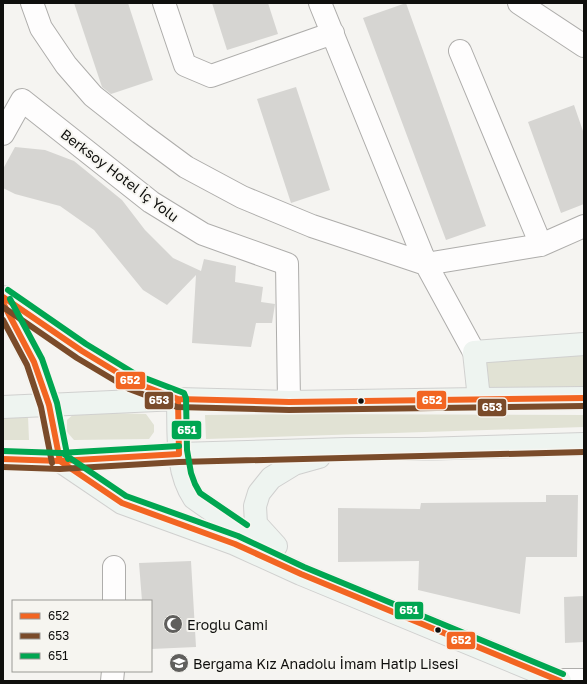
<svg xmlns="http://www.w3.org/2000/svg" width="587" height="684" viewBox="0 0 587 684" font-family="'Golos Text',sans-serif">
	<rect width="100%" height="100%" fill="#f5f4f1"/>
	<path fill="#e1e2d4" d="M584 344V398L479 399 474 352Z
		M76 412 146 414 154 425V432L149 439 74 440 67 432V420Z
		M301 414 584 415V427L206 439 205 415Z
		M28 416 29 440H3V417Z"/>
	<path fill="#d6d5d2" d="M74 3H128L153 80 111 94 102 87Z
		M212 3H268L278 34 227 50Z
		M406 3 486 226 446 240 363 18Z
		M296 87 330 190 291 203 257 99Z
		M574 105 584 134V204L561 213 528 122Z
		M15 147 45 150 74 161 122 200 145 230 173 258 201 271 204 259 236 266 235 282 263 287 261 302 275 304 272 323H256L251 347 192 343 196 275 167 305 143 290 94 230 60 206 15 194 3 188V169Z
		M546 495H578L577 557H526L520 614 418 590 419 561 338 562V508L420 509 421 503 546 502Z
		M191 561 196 647 151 649V601H142L139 563Z
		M584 596V642L565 643 564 597Z"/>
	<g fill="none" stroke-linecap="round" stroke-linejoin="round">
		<g stroke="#aeadab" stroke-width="24">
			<path id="minor" d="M32 3 41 28 66 65 93 96 140 133 186 167 242 197 312 226 426 264 541 245 584 226
				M164 3 185 65 211 76 333 33
				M320 3 426 264 474 352
				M519 3 584 46
				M460 51 541 245
				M3 134 22 100 151 202 203 234 287 264 289 402
				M114 601V567
				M559 680H584
				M112 681 113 671"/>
		</g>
		<g stroke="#d0d0cf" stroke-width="24">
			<path id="major" d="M3 297 82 351 133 382 169 396
				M3 303 34 362 49 405 60 461
				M178 399C179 432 175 470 194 498L261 545
				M479 399 474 352 584 344
				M3 407 178 399 289 402 479 399 584 398
				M3 459 60 461 179 454 346 449H422L584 444
				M60 461 122 503 235 544 301 574 560 681
				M276 546 256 524 255 506 259 493 271 478 294 464 319 457"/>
		</g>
		<use href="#minor" stroke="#fefdfd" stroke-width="22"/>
		<use href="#major" stroke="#eef4f0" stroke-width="22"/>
		<g stroke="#f6f5f0" stroke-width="9">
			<path id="bus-1" d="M3 297 82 351 133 382 178 399 289 402 584 398
				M3 303 34 362 49 405 60 461
				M3 459 60 461 179 454 178 399
				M60 461 122 503 235 544 301 574 560 681"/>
		</g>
		<g stroke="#f6f5f0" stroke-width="9">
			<path id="bus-2" d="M3 307 77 358 129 389 177 407 289 410 584 406
				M3 320 27 365 41 407 52 463
				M3 467 60 469 179 462 584 452"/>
		</g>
		<g stroke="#f6f5f0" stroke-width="9">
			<path id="bus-3" d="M8 290 86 344 137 375 184 393 186 398 187 450 191 473 195 484 200 493 247 525
				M10 299 42 359 57 403 68 459
				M3 451 60 453 179 446
				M64 454 126 496 238 536 304 567 563 674"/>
		</g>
		<use href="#bus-1" stroke="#f26522" stroke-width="6"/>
		<use href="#bus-2" stroke="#7a4b2a" stroke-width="6"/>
		<use href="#bus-3" stroke="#00a651" stroke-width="6"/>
	</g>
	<defs>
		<g id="mosque-disc" transform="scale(1)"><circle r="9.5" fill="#605f5d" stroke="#f6f5f0"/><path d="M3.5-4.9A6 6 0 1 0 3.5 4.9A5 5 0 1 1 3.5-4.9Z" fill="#fff"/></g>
		<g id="school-disc" transform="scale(1)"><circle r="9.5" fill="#605f5d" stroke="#f6f5f0"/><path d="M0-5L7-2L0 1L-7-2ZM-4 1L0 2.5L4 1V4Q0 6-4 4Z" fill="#fff"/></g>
	</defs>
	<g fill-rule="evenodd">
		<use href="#mosque-disc" x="173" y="624"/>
		<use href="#school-disc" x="179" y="663"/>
	</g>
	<g fill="#0f0f0d" stroke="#f6f5f0" stroke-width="1.5">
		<circle cx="361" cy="401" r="3.5"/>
		<circle cx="438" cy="630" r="3.5"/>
	</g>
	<g text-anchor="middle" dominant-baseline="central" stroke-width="4" stroke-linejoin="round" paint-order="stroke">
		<g font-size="14" fill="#0f0f0d" stroke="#f6f5f0">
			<text transform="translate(120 175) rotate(37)">Berksoy Hotel İç Yolu</text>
		</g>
		<g font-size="14" fill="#0f0f0d" stroke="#f6f5f0" text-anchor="start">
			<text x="187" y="624">Eroğlu Cami</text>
			<text x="193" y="663">Bergama Kız Anadolu İmam Hatip Lisesi</text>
		</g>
	</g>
	<g stroke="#f6f5f0" stroke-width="1.5">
		<rect x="115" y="371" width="31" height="19" rx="4" fill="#f26522"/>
		<rect x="416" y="390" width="31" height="20" rx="4" fill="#f26522"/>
		<rect x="144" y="391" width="30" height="19" rx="4" fill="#7a4b2a"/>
		<rect x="477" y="398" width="30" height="19" rx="4" fill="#7a4b2a"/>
		<rect x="171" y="420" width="31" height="20" rx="4" fill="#00a651"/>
		<rect x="394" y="601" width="30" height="19" rx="4" fill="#00a651"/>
		<rect x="446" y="631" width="30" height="19" rx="4" fill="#f26522"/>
	</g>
	<g font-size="11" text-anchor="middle" font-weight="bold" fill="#fff">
		<text x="130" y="384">652</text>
		<text x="432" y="404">652</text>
		<text x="159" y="404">653</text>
		<text x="492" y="411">653</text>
		<text x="187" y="434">651</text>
		<text x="409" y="614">651</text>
		<text x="461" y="644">652</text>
	</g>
	<rect width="587" height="684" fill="none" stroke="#0f0f0d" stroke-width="8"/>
	<rect x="12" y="600" width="140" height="72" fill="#f6f5f0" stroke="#9a9995"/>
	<rect x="20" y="613" width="20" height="6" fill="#f26522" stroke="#9a9995"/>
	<text x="48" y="620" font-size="12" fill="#0f0f0d">652</text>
	<rect x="20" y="633" width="20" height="6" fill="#7a4b2a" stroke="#9a9995"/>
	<text x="48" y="640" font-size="12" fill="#0f0f0d">653</text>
	<rect x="20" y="653" width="20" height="6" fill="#00a651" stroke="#9a9995"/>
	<text x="48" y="660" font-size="12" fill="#0f0f0d">651</text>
</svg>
